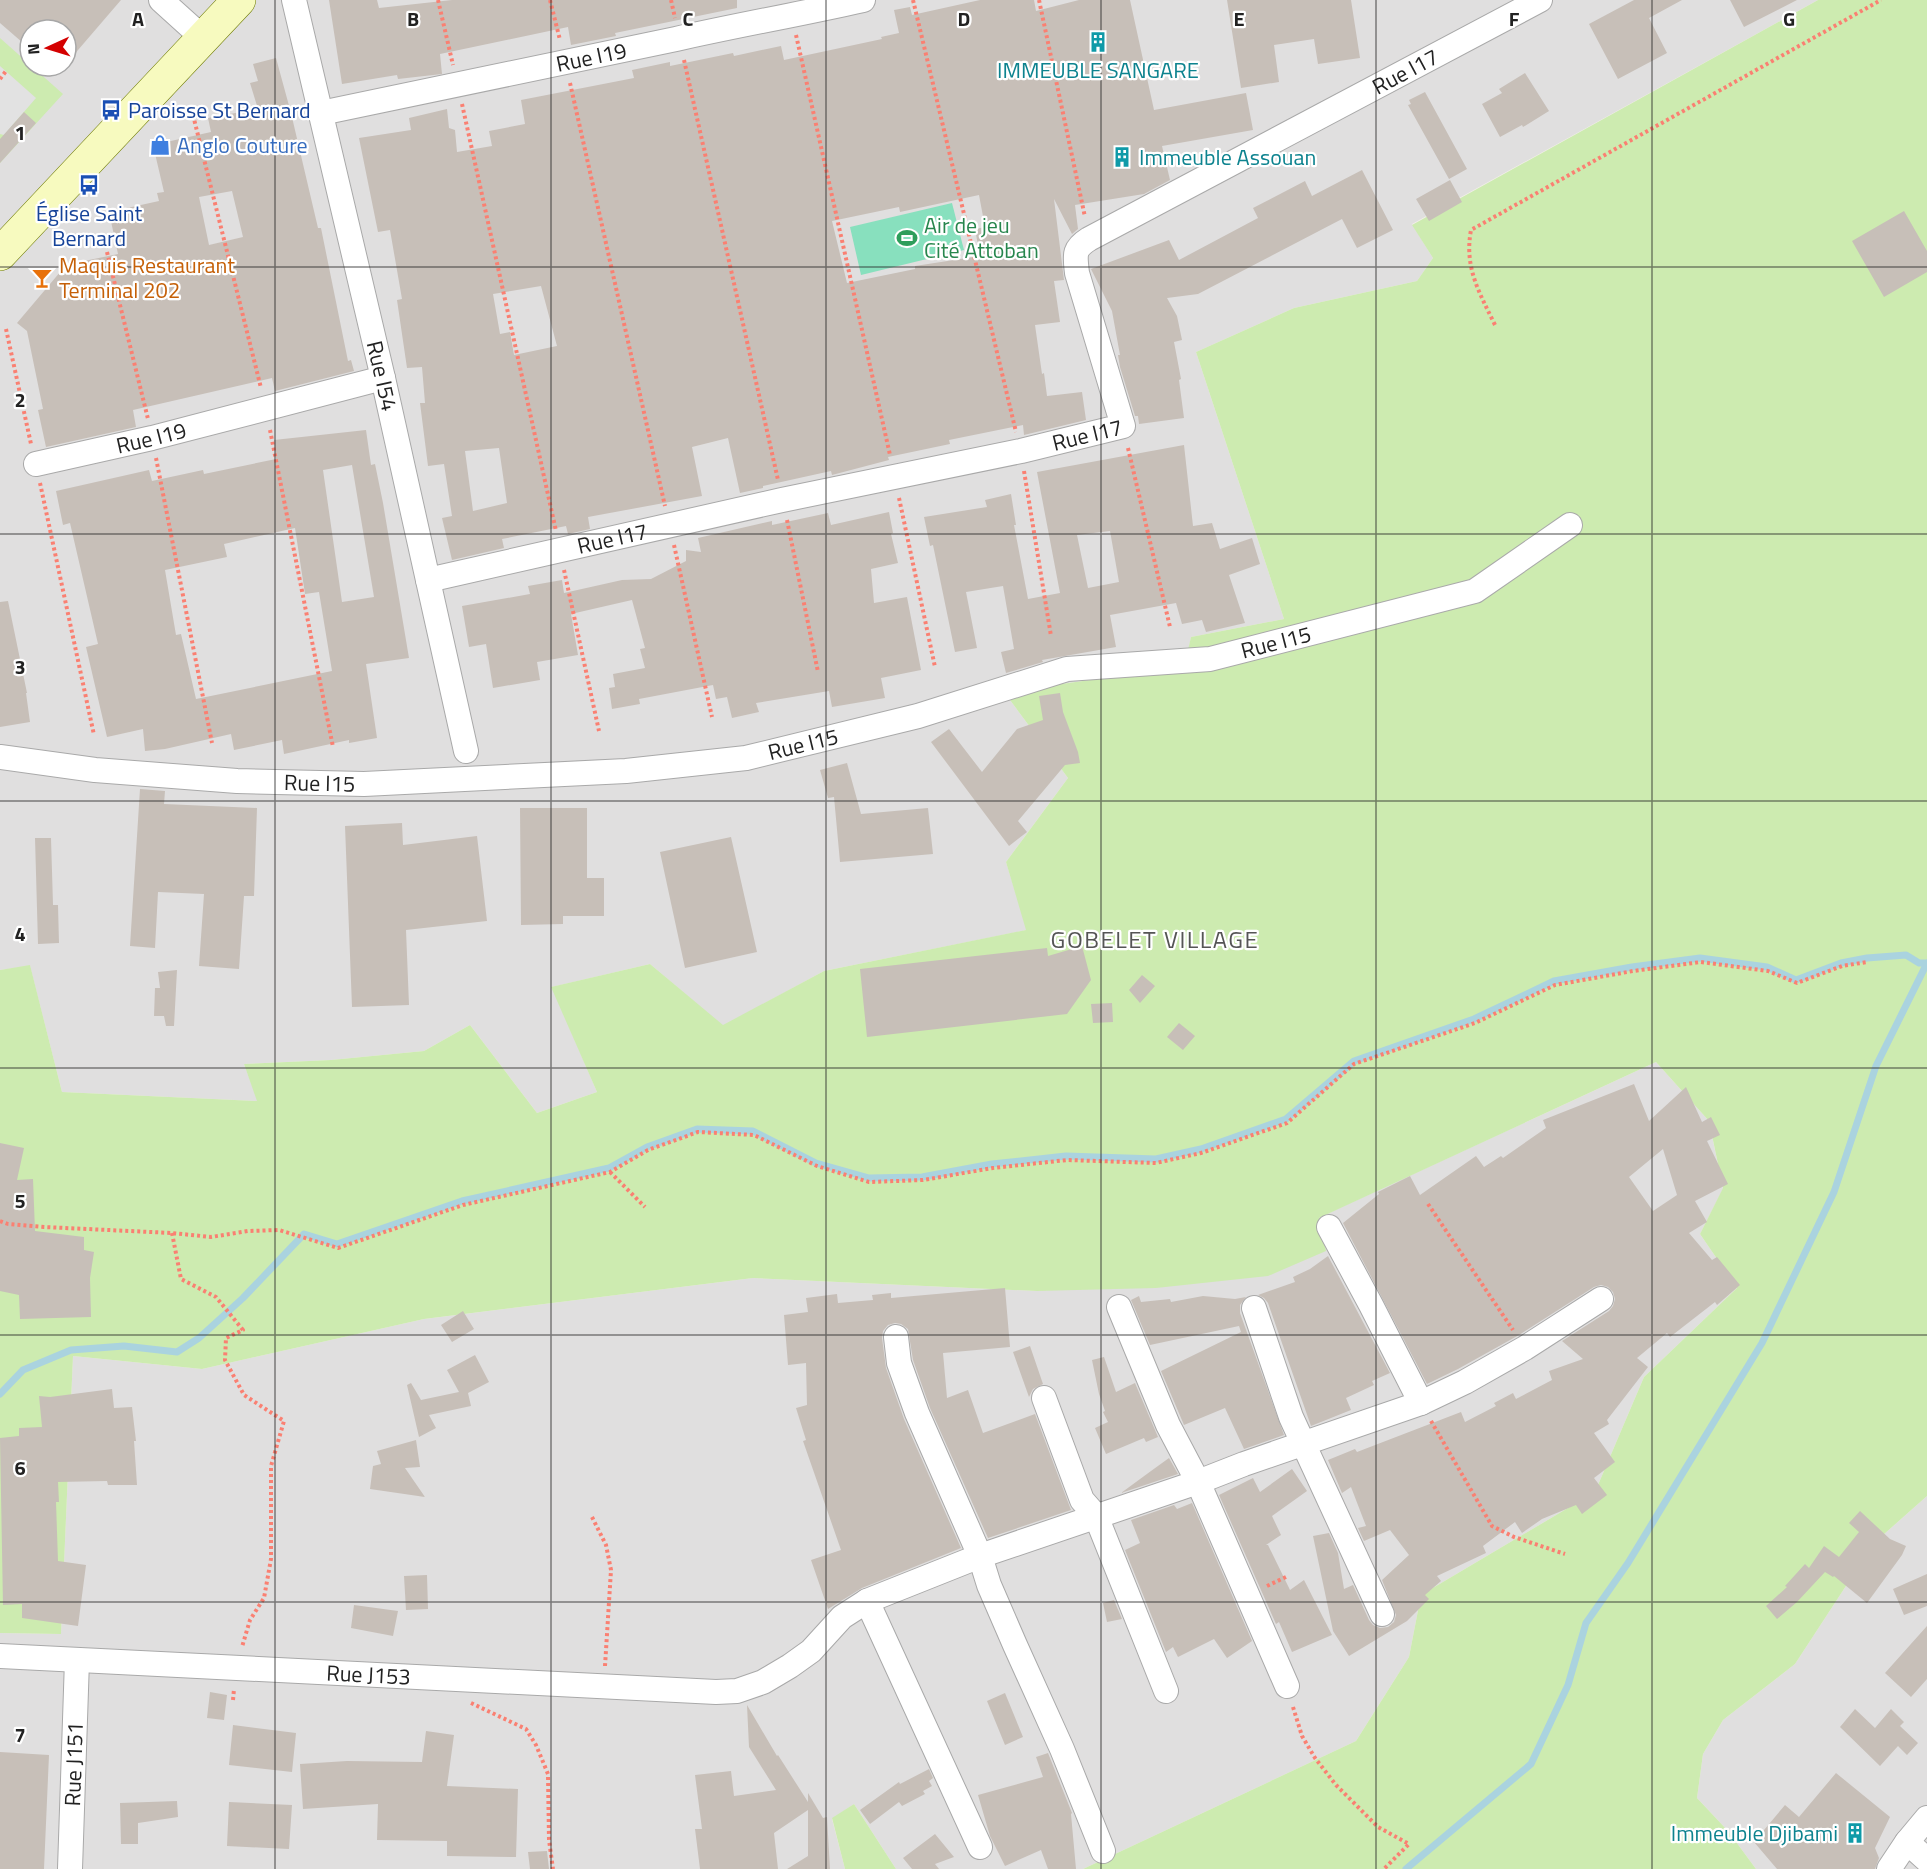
<svg xmlns="http://www.w3.org/2000/svg" width="1927" height="1869" viewBox="0 0 1927 1869" font-family="'Titillium Web',sans-serif">
	<rect width="100%" height="100%" fill="#f2efe9"/>
	<path fill="#e0dfdf" fill-rule="evenodd" d="M0 0H1818L1412 224 1433 258 1417 281 1294 308 1196 352 1284 619 1191 637 1185 667 1004 692 1068 778 1006 862 1027 930 824 971 723 1026 650 964 552 987 597 1092 537 1113 470 1025 424 1051 331 1060 244 1064 258 1101 62 1092 30 966 0 970ZM30 30H66V66H30Z
		M1656 1062 1709 1121 1723 1189 1700 1234 1737 1288 1644 1377 1595 1492 1421 1595 1409 1657 1356 1741 1083 1869H896L854 1804 832 1819 845 1869H0V1633L61 1634 73 1356 202 1369 424 1319 753 1278 1037 1291 1318 1218Z
		M1927 1496V1869H1756L1728 1831 1697 1798 1703 1754 1723 1720 1795 1664 1874 1543Z"/>
	<path fill="#cdebb0" d="M1818 0H1927V1496L1874 1543 1795 1664 1723 1720 1703 1754 1697 1798 1728 1831 1756 1869H1083L1356 1741 1409 1657 1421 1595 1595 1492 1644 1377 1737 1288 1700 1234 1723 1188 1709 1121 1656 1062 1319 1218 1326 1251 1268 1276 1156 1288 1037 1291 753 1278 424 1319 202 1369 73 1356 61 1634 0 1633V970L30 965 62 1092 257 1101 244 1064 331 1060 424 1051 470 1025 537 1113 597 1092 551 987 650 964 723 1025 824 971 1026 930 1006 862 1068 778 1004 692 1184 667 1191 637 1284 619 1196 352 1294 308 1417 281 1433 258 1412 225Z
		M0 38 63 94 0 163Z
		M854 1804 896 1869H845L832 1818Z"/>
	<path fill="#88e0be" d="M952 203 964 250 861 275 850 227Z"/>
	<path fill="#e2e2e2" d="M0 66 36 98 4 135 0 134Z"/>
	<g fill="none" stroke-linecap="round" stroke-linejoin="round">
		<path stroke="#aad3df" stroke-width="7" d="M0 1394 23 1370 71 1350 124 1346 177 1352 199 1338 243 1298 304 1234 337 1244 462 1201 609 1168 647 1147 697 1129 753 1131 816 1163 869 1178 922 1177 992 1164 1066 1156 1156 1159 1201 1149 1286 1119 1354 1061 1474 1019 1554 981 1632 967 1700 958 1767 967 1796 980 1841 963 1867 958 1906 955 1919 963H1927
			M1406 1869 1531 1764 1568 1685 1586 1623 1628 1563 1762 1343 1834 1192 1876 1066 1927 963"/>
	</g>
	<path fill="#c7bfb8" fill-rule="evenodd" d="M0 0H121L66 64V30H30V49L0 23Z
		M329 0H377L379 8 452 0H737V8L615 33 616 36 571 45 568 27 440 54 442 74 398 79 397 75 342 84Z
		M980 0H1034L1036 11 1079 0H1130L1154 110 1246 93 1253 130 1162 146 1170 180 1144 194 1075 205 1078 229 1072 234 1054 199 1064 280 1054 281 1060 322 1035 325 1042 374 1044 373 1047 396 1082 392 1086 420 1024 435 1023 425 949 440 950 444 888 457 889 460 832 475 831 471 763 486V488L740 493 728 438 692 447 702 496 588 517 590 529 568 534 566 526 502 539 504 548 452 560 442 518 452 516 444 464 428 466 420 403H425L422 367 407 368 397 300 402 299 390 230 378 232 359 138 411 130 409 118 447 109 449 128 455 130 457 152 492 146 489 131 525 124 521 100 634 78 632 70 670 62V66L733 53 734 56 781 46 784 60 882 39 881 37 899 33 894 10 910 7 912 15ZM979 195 985 227 975 229 980 256 915 266V269L847 283 832 221 899 207 900 212ZM541 286 557 346 514 355 510 332 500 334 493 294ZM499 448 507 503 473 511 465 451Z
		M1227 0H1351L1360 58 1318 64 1314 39 1274 45 1279 82 1241 88Z
		M1634 0H1682L1649 18 1667 53 1618 79 1589 24Z
		M1730 0H1797L1744 27Z
		M276 58 291 113 318 228H321L348 361 351 360 354 371 275 391 272 378 133 410 136 427 46 447 38 410 43 409 27 331 17 323 61 271 60 266 118 254 109 212 159 201 157 193 164 192 153 145 211 132 208 118 258 109 250 83 258 81 253 64ZM232 191 243 237 209 245 199 197Z
		M1525 73 1549 111 1523 127 1522 125 1500 137 1482 104 1502 93 1499 89Z
		M1425 92 1467 169 1449 179 1408 105 1411 104 1409 100Z
		M24 112 36 123 0 163V139Z
		M1362 170 1393 230 1357 248 1342 219 1198 294 1167 298 1177 316 1182 340 1174 342 1181 379 1179 380 1184 418 1139 424 1138 416H1135L1120 367 1118 355H1120L1112 311 1091 269 1169 240 1179 260 1258 218 1253 208 1305 181 1312 196Z
		M1450 180 1462 202 1429 221 1416 199Z
		M1904 211 1927 251V272L1884 297 1852 241Z
		M366 430 371 465 375 464 383 503 409 658 366 664 377 738 349 743V740L284 754 282 740 234 750 231 734 165 749 145 751 143 729 107 737 86 647 98 644 70 523 63 525 56 491 149 470 152 481 203 470 204 474 276 459 274 440ZM352 465 374 597 342 602 323 470ZM295 528 305 594 319 592 332 671 196 699 181 634 176 635 165 570 227 557 224 544Z
		M1184 445 1193 526 1212 523 1220 549 1252 538 1260 564 1229 575 1245 623 1206 632 1202 620 1182 624 1176 603 1110 615 1116 647 1042 660 1043 662 1006 673 1001 652 1014 649 1003 586 966 592 977 648 955 652 933 545 930 546 924 517 987 507 985 500 1011 494 1016 525H1014L1028 599 1060 593 1037 472ZM1110 531 1119 582 1088 588 1077 535Z
		M889 512 893 533 891 534 898 563 871 569 874 603 907 597 921 670 881 678 885 698 832 707 829 691 756 703 759 712 732 718 727 697 716 699 713 685 639 699 640 704 612 709 609 688 615 687 613 674 645 668 640 649 645 648 632 600 571 614 578 655 537 662 540 680 493 688 486 644 469 647 462 606 530 594 528 586 562 580 564 593 622 580 651 579 686 561V550L701 552 698 538 772 521V525L828 513 831 525Z
		M8 601 27 693H26L30 722 0 727V602Z
		M1060 693 1063 712 1078 752 1080 763 1065 765 1018 821 1027 832 1009 846 931 742 949 729 982 772 1017 729 1043 720 1039 696Z
		M847 763 861 814 928 808 933 854 840 862 834 797 828 798 820 770Z
		M140 789 165 791 164 804 257 808 254 896H244L239 969 199 966 204 894 158 892 155 948 130 946Z
		M520 808H587V878H604V916H563V924L521 925Z
		M402 823 403 845 477 836 487 921 406 930 409 1005 352 1007 345 826Z
		M731 837 757 952 685 968 660 852Z
		M35 838H51L53 905H58L59 943 38 944Z
		M1082 946 1091 980 1067 1014 867 1037 860 969 1047 948 1048 956Z
		M177 970 174 1026H166L164 1016H154L155 988H160L158 972Z
		M1142 975 1155 986 1140 1003 1129 990Z
		M1112 1003 1113 1022 1093 1023 1091 1004Z
		M1179 1023 1195 1036 1183 1050 1167 1037Z
		M1634 1084 1649 1121 1686 1087 1702 1122 1711 1117 1720 1135 1707 1141 1728 1184 1695 1201 1707 1222 1689 1233 1712 1260 1717 1257 1740 1285 1717 1305 1715 1302 1670 1337 1667 1333 1637 1358 1648 1367 1607 1420 1609 1424 1594 1433 1615 1462 1594 1478 1607 1495 1582 1514 1576 1505 1542 1519 1522 1533 1515 1522 1483 1546 1486 1553 1437 1576 1441 1581 1425 1595 1429 1599 1407 1621 1349 1656 1333 1631 1313 1536 1329 1533 1338 1553 1344 1589 1353 1585 1369 1620 1373 1625 1380 1628 1388 1627 1394 1622 1396 1615 1382 1580 1409 1555 1390 1530 1364 1541 1358 1528 1366 1526 1351 1487 1342 1493 1328 1460 1355 1449 1357 1452 1461 1412 1465 1422 1496 1406 1494 1403 1513 1393 1516 1399 1552 1380 1549 1371 1583 1359 1562 1341 1609 1311 1613 1306 1615 1299 1613 1292 1608 1287 1601 1285 1594 1287 1519 1335 1458 1369 1427 1384 1343 1223 1379 1194 1378 1192 1410 1176 1420 1195 1476 1156 1484 1167 1501 1156 1503 1158 1546 1128 1543 1120ZM1663 1149 1677 1195 1653 1211 1629 1177Z
		M0 1143 24 1148 17 1180 33 1179 35 1231 84 1237V1250L94 1252 90 1278 91 1317 20 1319 19 1295 0 1291Z
		M1328 1256 1390 1373 1372 1381 1374 1385 1346 1398 1351 1410 1311 1426 1268 1303 1264 1298 1258 1295 1295 1282 1293 1277 1310 1269Z
		M1005 1288 1010 1347 943 1353 947 1398 968 1390 983 1433 1035 1414 1071 1510 988 1538 930 1408 913 1360 908 1329 901 1324 895 1323 888 1325 883 1331 882 1338 886 1368 904 1419 961 1548 862 1588 828 1609 811 1560 841 1550 803 1441 806 1440 796 1408 807 1405 806 1363 788 1365 784 1315 808 1312 806 1298 837 1294 838 1303 873 1300 872 1295 891 1293V1298Z
		M1139 1296 1141 1302 1170 1299 1171 1302 1203 1296 1235 1299 1246 1297 1240 1305V1313L1284 1435 1244 1449 1225 1408 1184 1425 1161 1371 1241 1332 1239 1326 1150 1345 1131 1300Z
		M463 1311 474 1329 452 1342 441 1325Z
		M1030 1346 1043 1384 1033 1389 1029 1397 1013 1352Z
		M475 1355 489 1382 468 1393 471 1406 429 1415 436 1428 419 1437 407 1385 411 1383 421 1400 459 1392 447 1370Z
		M1104 1357 1116 1392 1135 1383 1158 1437 1146 1442 1144 1438 1106 1454 1095 1428 1108 1422 1103 1412 1105 1411 1099 1394 1092 1360Z
		M112 1389 114 1408 132 1407 136 1441H134L137 1485H108L107 1481 58 1482 59 1502H56L58 1561 86 1565 78 1626 22 1618V1604L3 1605 0 1438 19 1436V1428L42 1427 39 1396 50 1397Z
		M416 1440 420 1467 405 1468 425 1497 370 1489 373 1466 381 1464 377 1451Z
		M1169 1458 1178 1474 1121 1493 1151 1471Z
		M1292 1469 1307 1491 1272 1516 1281 1535 1266 1545H1268L1290 1590 1304 1580 1332 1635 1292 1652 1279 1622 1276 1624 1219 1495 1253 1478 1260 1492Z
		M1192 1503 1252 1641 1227 1658 1214 1639 1178 1657 1173 1647 1166 1652 1125 1550 1140 1543 1131 1520 1174 1505 1177 1509Z
		M1860 1511 1890 1539 1906 1546 1902 1555 1867 1603 1834 1576 1833 1577 1825 1572 1797 1602 1777 1619 1766 1606 1787 1587 1785 1586 1805 1564 1809 1568 1824 1546 1839 1557 1859 1532 1849 1523Z
		M1927 1574V1606L1904 1615 1893 1589Z
		M427 1575 428 1609 406 1610 404 1576Z
		M1114 1600 1122 1619 1107 1622 1103 1603Z
		M354 1605 398 1611 393 1636 351 1628Z
		M1927 1626V1679L1911 1697 1885 1673Z
		M210 1692 227 1695 224 1720 207 1718Z
		M1005 1693 1023 1737 1005 1745 987 1701Z
		M747 1705 777 1756 778 1755 808 1802V1793L823 1818 827 1817 830 1869H787L808 1856V1810L774 1833 778 1869H700L695 1829H702L695 1775 731 1771 734 1796 776 1790 749 1747Z
		M1855 1709 1875 1728 1891 1709 1904 1722 1900 1726 1918 1743 1907 1755 1898 1746 1880 1766 1840 1727Z
		M233 1725 296 1733 292 1772 229 1765Z
		M426 1731 454 1735 447 1786 518 1789 516 1857 447 1856V1841L377 1840 378 1804 303 1809 300 1764 347 1761 422 1762Z
		M0 1752 49 1755 44 1869H0Z
		M1048 1753 1072 1813 1071 1814 1076 1869H1048L1041 1850 1005 1866 990 1836 978 1795 1043 1777 1036 1757Z
		M929 1769 933 1778 929 1781 932 1786 923 1791 925 1794 902 1806 899 1802 870 1824 860 1810 899 1782 900 1784Z
		M1836 1773 1890 1817 1875 1848 1879 1858 1875 1869H1777L1754 1842 1785 1805 1799 1817Z
		M177 1801 178 1817 138 1823V1844H121L120 1803Z
		M229 1802 292 1805 289 1849 227 1846Z
		M935 1834 954 1857 935 1864 939 1869H912L903 1858Z
		M547 1851 549 1869H530L528 1852Z"/>
	<g fill="none" stroke-linecap="round" stroke-linejoin="round">
		<g stroke="#a9a9a9" stroke-width="26">
			<g id="street">
				<path d="M161 0 203 38"/>
				<path id="s1" d="M294 0 383 378 466 751"/>
				<path id="s2" d="M321 113C440 89 558 64 676 39 738 25 801 14 863 0"/>
				<path id="s3" d="M36 464 152 438 383 378"/>
				<path id="s4" d="M428 580 782 500 1021 451 1123 426 1077 273C1075 255 1073 249 1089 239L1540 0"/>
				<path id="s5" d="M0 757 95 770 237 781 364 784 626 771 746 758 918 716 1067 669 1210 659 1475 591 1570 525"/>
				<path d="M1329 1227 1371 1305 1421 1403"/>
				<path d="M1119 1307 1168 1425 1198 1482 1287 1686"/>
				<path d="M1254 1308 1291 1417 1382 1614"/>
				<path d="M896 1337 899 1363 917 1413 980 1556 989 1585 1015 1645 1062 1749 1103 1851"/>
				<path d="M1044 1398 1082 1500 1096 1516 1166 1691"/>
				<path d="M867 1601 980 1847"/>
				<path id="s6" d="M0 1656 716 1692 737 1691 763 1682 790 1666 811 1651 842 1617 867 1601 980 1556 1198 1482 1244 1464 1421 1403 1465 1382 1525 1348 1601 1299"/>
				<path d="M1907 1842 1927 1860"/>
				<path id="s7" d="M70 1869 77 1660"/>
				<path d="M1889 1869 1907 1842 1927 1818"/>
			</g>
		</g>
		<g stroke="#707d05" stroke-width="34">
			<path id="secondary" d="M0 254 239 0"/>
		</g>
		<path stroke="#fa8072" stroke-width="4" stroke-dasharray="3 3" stroke-linecap="butt" d="M438 0 453 65
			M550 0 560 40
			M671 0 675 18
			M913 0 1016 432
			M1039 0 1085 217
			M796 35 890 455
			M684 60 778 480
			M0 79 6 71
			M570 83 665 506
			M462 104 556 531
			M193 115 261 388
			M107 252 148 419
			M1495 325C1479 292 1464 267 1471 230L1881 0
			M6 329 31 444
			M270 430 333 747
			M1128 448 1170 627
			M156 458 212 743
			M1024 471 1051 636
			M40 483 94 735
			M899 498 935 667
			M787 520 818 672
			M674 545 712 717
			M564 570 599 731
			M610 1172 645 1207
			M1428 1204 1513 1330
			M0 1221 8 1224 44 1227 172 1233 211 1237 248 1231 279 1230 338 1248 463 1205 610 1172 648 1150 698 1132 754 1135 817 1166 869 1182 923 1180 993 1168 1067 1160 1156 1163 1201 1153 1287 1123 1354 1064 1475 1023 1555 985 1633 971 1701 962 1768 971 1797 983 1842 966 1867 962
			M172 1233 181 1279 216 1297 243 1330 226 1338 225 1360 244 1395 284 1421 271 1466V1559L264 1598 250 1620 242 1647
			M1431 1421 1492 1526 1514 1537 1565 1554
			M592 1517 606 1545 611 1570 605 1666
			M1267 1586 1288 1576
			M233 1700 234 1689
			M471 1703 526 1729 536 1745 548 1774 549 1840 553 1869
			M1293 1707 1302 1736 1315 1758 1336 1785 1378 1827 1409 1844 1384 1869"/>
		<use href="#street" stroke="#fff" stroke-width="24"/>
		<use href="#secondary" stroke="#f7fabf" stroke-width="33"/>
	</g>
	<path fill="none" stroke="#222" stroke-width="1.5" stroke-opacity="0.55" d="M275 0V1869M551 0V1869M826 0V1869M1101 0V1869M1376 0V1869M1652 0V1869M0 267H1927M0 534H1927M0 801H1927M0 1068H1927M0 1335H1927M0 1602H1927"/>
	<defs>
		<g id="building-bare" transform="scale(1.62)"><path d="M-4-6H4V6H1V3H-1V6H-4ZM-2.5-4.3h1.7v1.8h-1.7ZM.8-4.3h1.7v1.8H.8ZM-2.5-1h1.7V.8h-1.7ZM.8-1h1.7V.8H.8Z" fill="#0f9aa8" stroke="#fff" stroke-width="2.5" paint-order="stroke"/></g>
		<g id="bus-bare" transform="scale(1.62)"><path d="M-5-6H5V4H4V6H2V4H-2V6H-4V4H-5ZM-3.5-4V0h7V-4ZM-3.5 1.2v1.5H-2V1.2ZM2 1.2v1.5H3.5V1.2Z" fill="#1a4fb4" stroke="#fff" stroke-width="2.5" paint-order="stroke"/></g>
		<g id="shop-bare" transform="scale(1.62)"><path d="M-5-2.5h2.3a2.7 3.5 0 0 1 5.4 0H5L5.5 6h-11ZM-1.5-2.5h3a1.5 2.3 0 0 0-3 0Z" fill="#3f7fe0" stroke="#fff" stroke-width="2.5" paint-order="stroke"/></g>
		<g id="stadium-bare" transform="scale(1.62)"><path d="M0-5a6.5 5 0 1 0 0 10a6.5 5 0 1 0 0-10ZM-3.5-1.8h7v3.6h-7Z" fill="#2e9e5b" stroke="#fff" stroke-width="2.5" paint-order="stroke"/></g>
		<g id="bar-bare" transform="scale(1.62)"><path d="M-6-5H6L.8 .8V4.5H3.5V6h-7V4.5H-.8V.8Z" fill="#e8710a" stroke="#fff" stroke-width="2.5" paint-order="stroke"/></g>
	</defs>
	<g fill-rule="evenodd">
		<use href="#building-bare" x="1098" y="42"/>
		<use href="#bus-bare" x="111" y="110"/>
		<use href="#shop-bare" x="160" y="145"/>
		<use href="#building-bare" x="1122" y="157"/>
		<use href="#bus-bare" x="89" y="185"/>
		<use href="#stadium-bare" x="907" y="238"/>
		<use href="#bar-bare" x="42" y="278"/>
		<use href="#building-bare" x="1855" y="1833"/>
	</g>
	<g text-anchor="middle" dominant-baseline="central" stroke-width="4.5" stroke-linejoin="round" paint-order="stroke">
		<g font-size="22" fill="#222" stroke="#fff">
			<text stroke="none"><textPath href="#s2" startOffset="276">Rue I19</textPath></text>
			<text stroke="none"><textPath href="#s4" startOffset="1269">Rue I17</textPath></text>
			<text stroke="none"><textPath href="#s1" startOffset="386">Rue I54</textPath></text>
			<text stroke="none"><textPath href="#s4" startOffset="675">Rue I17</textPath></text>
			<text stroke="none"><textPath href="#s3" startOffset="118">Rue I19</textPath></text>
			<text stroke="none"><textPath href="#s4" startOffset="189">Rue I17</textPath></text>
			<text stroke="none"><textPath href="#s5" startOffset="1293">Rue I15</textPath></text>
			<text stroke="none"><textPath href="#s5" startOffset="807">Rue I15</textPath></text>
			<text stroke="none"><textPath href="#s5" startOffset="321">Rue I15</textPath></text>
			<text stroke="none"><textPath href="#s6" startOffset="369">Rue J153</textPath></text>
			<text stroke="none"><textPath href="#s7" startOffset="105">Rue J151</textPath></text>
		</g>
		<g font-size="22" fill="#0d838f" stroke="#fff">
			<text x="1098" y="70">IMMEUBLE SANGARE</text>
			<text x="1139" y="157" text-anchor="start">Immeuble Assouan</text>
			<text x="1838" y="1833" text-anchor="end">Immeuble Djibami</text>
		</g>
		<g font-size="22" fill="#164399" stroke="#fff" text-anchor="start">
			<text x="128" y="110">Paroisse St Bernard</text>
			<text x="89" y="213" text-anchor="middle">Église Saint<tspan x="89" dy="25">Bernard</tspan></text>
		</g>
		<g font-size="22" fill="#366cbe" stroke="#fff" text-anchor="start">
			<text x="177" y="145">Anglo Couture</text>
		</g>
		<g font-size="22" fill="#27864d" stroke="#fff" text-anchor="start">
			<text x="924" y="225">Air de jeu<tspan x="924" dy="25">Cité Attoban</tspan></text>
		</g>
		<g font-size="22" fill="#c56008" stroke="#fff" text-anchor="start">
			<text x="59" y="265">Maquis Restaurant<tspan x="59" dy="25">Terminal 202</tspan></text>
		</g>
		<g font-size="24" letter-spacing="1.5" fill="#555" stroke="#fff">
			<text x="1155" y="939">GOBELET VILLAGE</text>
		</g>
	</g>
	<g font-size="20" text-anchor="middle" font-weight="bold" fill="#222" stroke="#fff" stroke-width="4.5" stroke-linejoin="round" paint-order="stroke">
		<text x="138" y="26">A</text>
		<text x="413" y="26">B</text>
		<text x="688" y="26">C</text>
		<text x="964" y="26">D</text>
		<text x="1239" y="26">E</text>
		<text x="1514" y="26">F</text>
		<text x="1789" y="26">G</text>
		<text x="20" y="140">1</text>
		<text x="20" y="407">2</text>
		<text x="20" y="674">3</text>
		<text x="20" y="941">4</text>
		<text x="20" y="1208">5</text>
		<text x="20" y="1475">6</text>
		<text x="20" y="1742">7</text>
	</g>
	<g transform="translate(48 48) rotate(266)"><circle r="28" fill="#ffffff" stroke="#a7a7a7" stroke-width="1.5"/>
	<path d="M0-4.5L10 22L0 15L-10 22Z" fill="#d40000"/>
	<text y="-9" font-size="16" font-weight="bold" text-anchor="middle" fill="#222222">N</text>
	</g>
</svg>
